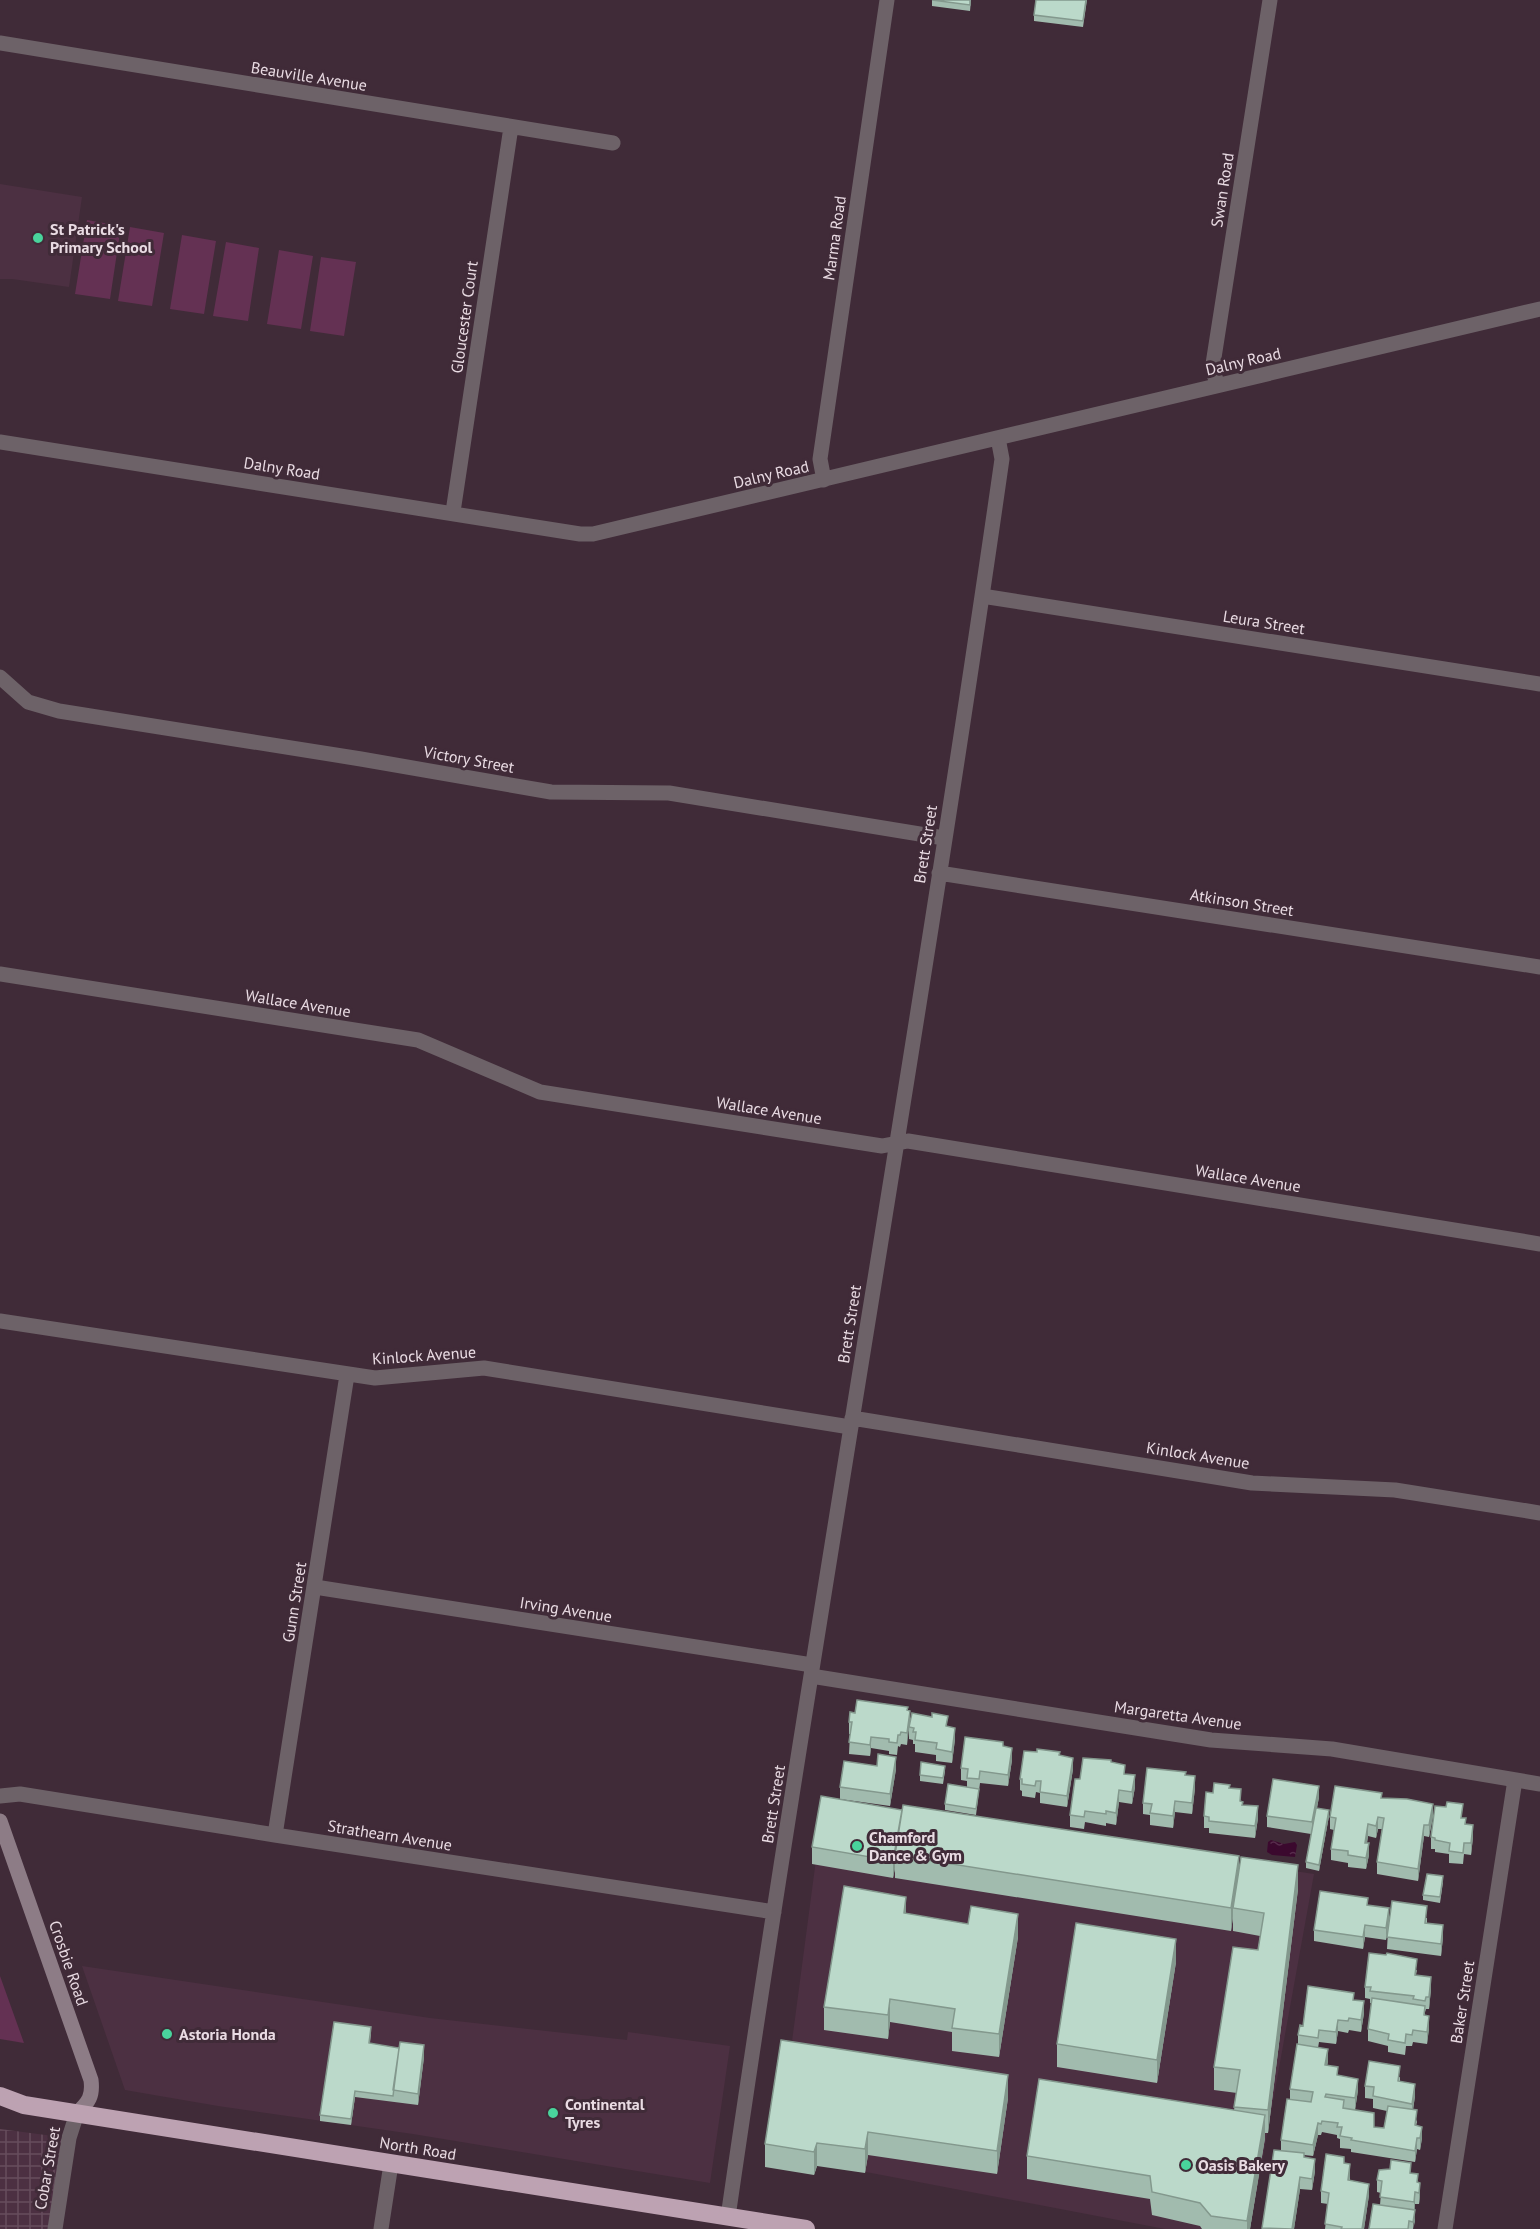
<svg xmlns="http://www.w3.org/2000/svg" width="1540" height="2229" viewBox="0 0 1540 2229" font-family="'PT Sans',sans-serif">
	<defs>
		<pattern id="industrial-grid" width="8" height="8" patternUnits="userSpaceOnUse" patternTransform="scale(1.5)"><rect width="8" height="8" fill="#4c3042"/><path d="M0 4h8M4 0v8" fill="none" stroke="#664d5d"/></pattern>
		<pattern id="water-ripples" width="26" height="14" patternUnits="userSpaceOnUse" patternTransform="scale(1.5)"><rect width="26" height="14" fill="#3b092e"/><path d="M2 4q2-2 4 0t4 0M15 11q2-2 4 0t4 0" fill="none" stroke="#572c4c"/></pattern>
	</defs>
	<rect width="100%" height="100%" fill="#402b38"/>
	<path fill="#4c3042" d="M0 184 82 197 69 287 12 279H0Z
		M824 1799 1314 1874 1250 2229H1165L777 2155Z
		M82 1966 430 2018 627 2040 628 2032 730 2046 710 2183 413 2134 218 2106 125 2090Z"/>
	<path fill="url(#industrial-grid)" d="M0 2129 68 2138 55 2229H0Z"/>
	<path fill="#643153" d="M87 220 121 226 110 299 75 294Z
		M130 227 164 233 152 306 118 301Z
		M182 235 216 241 204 314 170 309Z
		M226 242 259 248 248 321 213 316Z
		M279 250 313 256 301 329 267 324Z
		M321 257 356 262 344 336 310 331Z
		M0 1976 24 2043 0 2039Z"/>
	<path fill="url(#water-ripples)" d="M1271 1840 1284 1844 1295 1842 1297 1845 1295 1857 1272 1855 1267 1852 1268 1842Z"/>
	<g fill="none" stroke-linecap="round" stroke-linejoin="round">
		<path stroke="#6d6268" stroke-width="15" d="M0 43 613 143
			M1218 385 1213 372V364L1270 0
			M0 442 580 534H593L1540 309
			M824 480 820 459 887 0
			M453 512 511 127
			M982 596 1540 684
			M0 677 28 702 59 711 361 759 551 792 669 793 944 838
			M939 873 1540 967
			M0 974 418 1040 540 1092 882 1146 908 1141 1540 1244
			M0 1321 375 1378 484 1368 850 1427
			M852 1418 1252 1483 1395 1490 1540 1513
			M315 1587 812 1665
			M811 1676 1211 1740 1332 1749 1540 1784
			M0 1796 20 1794 275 1835 774 1912
			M275 1835 347 1375
			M728 2217C813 1630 918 1046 1002 459L998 438
			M55 2229 69 2138 77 2113
			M381 2229 391 2164
			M1445 2229 1515 1780"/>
		<path stroke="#8d7c86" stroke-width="15" d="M0 1821 91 2080C93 2096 89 2102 77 2113"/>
		<path stroke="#bda2b2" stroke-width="18" d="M0 2096 24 2105 806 2229"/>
	</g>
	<path fill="#a1bbae" d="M932 0H971L970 11 932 6Z
		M1087 0 1083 27 1034 21V15Z
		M908 1707 907 1745 901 1744 900 1747 898 1746 897 1755 889 1754V1751L871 1748 870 1756 849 1754 850 1734H849V1722L855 1713Z
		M948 1726 955 1739 952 1763 936 1761V1755L915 1752V1744H913V1740L909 1739V1727Z
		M1003 1746 1012 1760 1008 1786 980 1783 976 1815 945 1810V1804L967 1787V1781L961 1780V1768Z
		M1037 1752 1060 1756 1073 1769 1067 1807 1040 1803V1793L1036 1792 1035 1798 1022 1796V1791L1020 1790V1779Z
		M1111 1763 1125 1774 1135 1787 1132 1804 1119 1802 1116 1825 1106 1823V1826L1085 1822 1084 1829 1070 1827V1815L1080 1779Z
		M877 1766 896 1769 890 1806 840 1799V1787Z
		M945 1771 943 1784 920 1781V1775Z
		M1186 1775 1195 1788 1192 1814 1175 1812 1173 1828 1150 1825V1815L1143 1814V1803Z
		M1230 1788 1243 1805 1258 1818 1255 1838 1209 1833V1828H1204V1816Z
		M1319 1797 1317 1808 1329 1816 1319 1871 1306 1868V1862L1311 1834 1267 1827V1816Z
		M1382 1798 1433 1816 1429 1837 1424 1836 1418 1881 1377 1874V1862L1382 1829H1378L1376 1838 1368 1836 1367 1843 1369 1855 1366 1869 1348 1867V1863L1331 1860V1849L1334 1830 1330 1829V1817Z
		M1463 1818 1473 1837 1471 1855 1464 1854 1463 1864 1449 1863V1854L1435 1852V1849H1431V1837Z
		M812 1847 1239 1868 1298 1889 1268 2133H1265V2138L1250 2229H1202L1200 2226 1152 2215 1150 2199 1027 2179V2156L1234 2110 1237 2093 1214 2090V2067L1258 1950 1260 1936 1233 1931V1917L1231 1931 895 1878V1868L893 1878 812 1864Z
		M1443 1882 1440 1903 1423 1900V1895Z
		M1368 1905 1389 1918H1427V1923L1443 1937 1441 1956 1387 1949 1388 1930 1386 1940 1365 1937 1363 1949 1314 1941V1930Z
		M906 1913 1018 1937 999 2057 952 2051V2032L890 2022 888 2039 824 2030V2007Z
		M1176 1962 1157 2083 1057 2067V2044Z
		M1417 1970 1416 1975 1431 1989 1429 2009H1426L1425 2012V2015L1429 2028 1427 2044 1413 2042 1412 2046H1406L1405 2055 1388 2052V2046L1368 2041V2029L1372 2003H1370V1999L1365 1998V1987Z
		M1354 2000 1364 2013 1361 2032 1349 2030 1348 2033 1338 2031 1336 2044 1319 2042 1318 2048 1328 2061 1327 2066 1338 2076 1358 2090 1355 2110 1374 2127 1384 2128 1387 2111 1373 2108V2099L1365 2098V2086L1400 2077V2082L1415 2096 1413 2110 1417 2122 1416 2126 1422 2138 1420 2150 1417 2149 1415 2162 1351 2152V2149L1340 2148V2139L1337 2138V2135L1322 2132 1321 2135H1318L1313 2156 1304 2155V2157L1315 2171 1312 2190 1300 2189 1294 2229H1262L1274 2150 1281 2151V2140L1290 2099V2089L1298 2044V2035L1303 2026Z
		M371 2033 370 2043 424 2057 418 2105 355 2097 351 2125 320 2121V2115Z
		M1008 2098 997 2174 868 2155 865 2173 817 2166 814 2175 765 2167V2144Z
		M1344 2163 1350 2176V2181L1369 2195 1364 2229H1325L1328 2204 1321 2203V2191Z
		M1411 2173 1418 2183 1420 2195 1419 2204H1415L1413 2229H1369L1380 2205 1381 2193 1377 2192V2180Z"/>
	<path fill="#83988d" d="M910 1711V1723L907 1745V1733Z
		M955 1728V1739L952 1763V1752Z
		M871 1737V1748L870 1756V1745Z
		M1012 1748V1760L1008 1786V1775Z
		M896 1757V1769L890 1806V1794Z
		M1073 1758V1769L1067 1807V1796Z
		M1135 1775V1787L1132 1804V1792Z
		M1195 1776V1788L1192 1814V1803Z
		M1319 1786V1797L1312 1834V1822Z
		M1119 1790V1802L1116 1825V1813Z
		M1175 1801V1812L1173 1828V1816Z
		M1433 1804V1816L1429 1837V1825Z
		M1258 1806V1818L1255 1838V1826Z
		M1329 1810V1816L1319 1871V1865Z
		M1378 1817V1829L1376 1838V1826Z
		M1368 1824V1836L1365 1854V1843Z
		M1424 1825V1836L1418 1881V1869Z
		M1473 1825V1837L1471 1855V1843Z
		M902 1827 895 1855V1868L893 1878V1861Z
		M1369 1843V1855L1366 1869V1858Z
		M1239 1856V1879L1233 1908V1917L1231 1931V1908Z
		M1298 1865V1889L1268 2133V2110Z
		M906 1897V1920L904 1913Z
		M1389 1908V1920L1386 1940V1928Z
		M1018 1914V1937L999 2057V2034Z
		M1365 1925V1937L1363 1949V1937Z
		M1443 1925V1937L1441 1956V1944Z
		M1176 1939V1962L1157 2083V2060Z
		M1431 1977V1989L1429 2009V1997Z
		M890 1999V2022L888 2039V2015Z
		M1364 2001V2013L1361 2032V2020Z
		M1429 2016V2028L1427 2044V2032Z
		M1338 2020V2031L1336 2044V2032Z
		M424 2045V2057L418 2105V2094Z
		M1328 2049V2061L1325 2077V2065Z
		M1008 2075V2098L997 2174V2151Z
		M1358 2079V2090L1355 2110V2098Z
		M1415 2084V2096L1412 2116V2104Z
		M355 2091V2097L351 2125V2119Z
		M1265 2115V2138L1250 2229H1247V2221Z
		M1318 2123V2135L1313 2156V2145Z
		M1422 2127V2138L1420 2150V2138Z
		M868 2132V2155L865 2173V2149Z
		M1417 2138V2149L1415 2162V2151Z
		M817 2143V2166L814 2175V2152Z
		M1315 2159V2171L1312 2190V2179Z
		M1350 2164V2176L1348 2192V2180Z
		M1300 2177V2189L1294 2229H1292Z
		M1420 2183V2195L1419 2204V2193Z
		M1369 2184V2195L1364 2229H1362Z
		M1415 2192V2204L1414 2213V2202Z
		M1415 2210V2222L1413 2229Z"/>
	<path fill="#bbd9ca" stroke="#83988d" stroke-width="1.5" d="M932 0H970V5Z
		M1036 0H1086L1083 21 1034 15Z
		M857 1700 908 1707 907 1710 910 1711 907 1733 901 1732 900 1735H898L897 1743 889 1742V1739L871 1737 870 1745 849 1742 852 1722H849L850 1712 855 1713Z
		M912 1713 932 1717V1713L948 1716 946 1726 955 1728 952 1752 936 1749 937 1743 915 1740 916 1732H913L914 1728 909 1727Z
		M965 1737 1003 1742V1746L1012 1748 1008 1775 980 1771 979 1779 967 1778 968 1769 961 1768Z
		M1037 1749 1060 1752 1059 1755 1073 1758 1067 1796 1040 1792 1041 1781H1036L1035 1786 1022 1784V1779H1020L1024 1751 1037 1752Z
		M878 1754 896 1757 890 1794 840 1787 844 1761 877 1766Z
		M1083 1758 1111 1760V1762L1125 1765 1124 1774 1135 1775 1132 1792 1119 1790 1116 1813 1106 1811V1814L1085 1811 1084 1817 1070 1815 1075 1779H1080Z
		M921 1762 945 1766 943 1778 920 1775Z
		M1147 1768 1186 1772 1185 1775 1195 1776 1192 1803 1175 1801 1173 1816 1150 1813 1152 1804 1143 1803Z
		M1273 1779 1319 1786 1312 1822 1267 1816Z
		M1214 1783 1230 1785 1229 1788 1241 1789 1240 1801 1243 1802 1242 1805 1258 1806 1255 1826 1209 1821V1817L1204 1816 1206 1792 1213 1793Z
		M948 1784 979 1789 976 1809 945 1804Z
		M1335 1786 1382 1793 1381 1798 1407 1799 1433 1804 1429 1825H1424L1418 1869 1377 1862 1384 1818 1378 1817 1376 1826 1368 1824 1365 1843H1369L1366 1858 1348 1855V1851L1331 1849 1336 1818 1330 1817Z
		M821 1796 902 1810 893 1861 812 1847Z
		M1447 1802 1463 1804 1461 1818H1466L1465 1824 1473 1825 1471 1843H1464L1463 1853 1449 1851 1450 1843 1435 1840V1838L1431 1837 1435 1806 1446 1807Z
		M903 1805 1239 1856 1231 1908 895 1855Z
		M1316 1808 1329 1810 1319 1865 1306 1862Z
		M1241 1857 1298 1865 1268 2110 1234 2107 1240 2070 1214 2067 1233 1947 1258 1950 1264 1913 1233 1908Z
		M1427 1874 1443 1876 1440 1897 1423 1895Z
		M844 1886 906 1897 904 1913 968 1924 971 1906 1018 1914 999 2034 952 2028 955 2009 890 1999 888 2015 824 2007Z
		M1320 1891 1368 1898 1367 1905 1389 1908 1386 1928 1365 1925 1363 1937 1314 1930Z
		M1392 1901 1427 1906 1425 1923 1443 1925 1441 1944 1387 1937Z
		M1076 1923 1176 1939 1157 2060 1057 2044Z
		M1369 1953 1386 1955 1387 1953 1417 1959 1415 1975 1431 1977 1429 1997H1426L1425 2001 1413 1999 1414 1996 1370 1991 1371 1987H1365Z
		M1308 1986 1354 1993 1353 2000 1364 2001 1361 2020 1349 2018 1348 2021 1338 2020 1336 2032 1319 2030 1318 2038 1298 2035 1300 2025 1303 2026Z
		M1372 1998 1425 2006 1424 2015 1429 2016 1427 2032 1413 2030 1412 2035 1406 2034 1405 2043 1388 2040 1389 2034 1368 2029Z
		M334 2022 371 2027 369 2043 399 2048 393 2096 355 2091 351 2119 320 2115Z
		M781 2040 1008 2075 997 2151 868 2132 865 2149 817 2143 814 2152 765 2144Z
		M400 2042 424 2045 418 2094 393 2090Z
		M1297 2044 1328 2049 1325 2065 1338 2067 1337 2075 1358 2079 1355 2098 1326 2094 1325 2097 1344 2100 1343 2108 1374 2113V2127L1384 2128 1388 2106 1417 2110 1415 2125 1422 2127 1420 2138H1417L1415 2151 1351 2140 1352 2138 1340 2136 1342 2127H1337L1338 2123 1322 2121 1321 2124 1318 2123 1313 2145 1281 2140 1287 2099 1311 2102 1313 2092 1290 2089Z
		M1369 2061 1400 2066 1398 2081 1415 2084 1412 2104 1373 2096 1374 2087 1365 2086Z
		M1039 2079 1265 2115 1247 2221 1211 2216 1200 2203 1152 2192 1150 2176 1027 2156Z
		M1274 2150 1304 2153V2157L1315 2159 1312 2179 1300 2177 1292 2229 1262 2228Z
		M1326 2154 1344 2157V2163L1350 2164 1348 2180 1369 2184 1362 2229H1341L1342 2227 1325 2224 1329 2193 1321 2191Z
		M1391 2160 1411 2163 1410 2173 1418 2174 1417 2182 1420 2183 1419 2193 1415 2192 1414 2202 1380 2197 1382 2181 1377 2180 1379 2170 1390 2169Z
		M1373 2204 1415 2210 1413 2222 1409 2221 1408 2229H1369Z"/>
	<g fill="#49d49c" stroke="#402b38" stroke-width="2">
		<circle cx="38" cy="238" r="6"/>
		<circle cx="857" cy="1846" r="6"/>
		<circle cx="167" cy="2034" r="6"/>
		<circle cx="553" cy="2113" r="6"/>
		<circle cx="1186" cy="2165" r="6"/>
	</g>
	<g text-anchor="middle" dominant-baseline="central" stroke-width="6" stroke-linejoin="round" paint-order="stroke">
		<g font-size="16" fill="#e9dbe3" stroke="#402b38">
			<text transform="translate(309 76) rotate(9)">Beauville Avenue</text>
			<text transform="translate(1222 190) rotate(-81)">Swan Road</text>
			<text transform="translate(834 238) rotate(-82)">Marma Road</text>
			<text transform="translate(464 317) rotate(-82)">Gloucester Court</text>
			<text transform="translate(1243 361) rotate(-13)">Dalny Road</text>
			<text transform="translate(282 468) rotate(9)">Dalny Road</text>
			<text transform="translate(771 474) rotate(-13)">Dalny Road</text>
			<text transform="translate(1264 622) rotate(9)">Leura Street</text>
			<text transform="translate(469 759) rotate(10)">Victory Street</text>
			<text transform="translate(925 844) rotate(-81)">Brett Street</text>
			<text transform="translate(1242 902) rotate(9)">Atkinson Street</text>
			<text transform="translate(298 1003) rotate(9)">Wallace Avenue</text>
			<text transform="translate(769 1110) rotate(9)">Wallace Avenue</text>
			<text transform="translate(1248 1178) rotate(9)">Wallace Avenue</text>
			<text transform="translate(849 1324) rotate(-81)">Brett Street</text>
			<text transform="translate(424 1355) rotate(-4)">Kinlock Avenue</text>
			<text transform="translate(1198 1455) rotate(9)">Kinlock Avenue</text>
			<text transform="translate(294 1602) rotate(-81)">Gunn Street</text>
			<text transform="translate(566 1609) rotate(9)">Irving Avenue</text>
			<text transform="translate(1178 1715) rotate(8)">Margaretta Avenue</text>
			<text transform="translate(773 1804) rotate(-81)">Brett Street</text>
			<text transform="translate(390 1835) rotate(9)">Strathearn Avenue</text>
			<text transform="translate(69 1963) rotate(71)">Crosbie Road</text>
			<text transform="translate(1462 2002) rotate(-81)">Baker Street</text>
			<text transform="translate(418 2148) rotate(9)">North Road</text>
			<text transform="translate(47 2168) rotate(-80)">Cobar Street</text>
		</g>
		<g font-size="16" font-weight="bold" fill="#e9dbe3" stroke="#402b38" text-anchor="start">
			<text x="50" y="229">St Patrick's<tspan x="50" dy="18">Primary School</tspan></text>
			<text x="869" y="1837">Chamford<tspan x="869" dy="18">Dance &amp; Gym</tspan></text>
			<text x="179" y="2034">Astoria Honda</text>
			<text x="565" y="2104">Continental<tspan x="565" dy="18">Tyres</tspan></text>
			<text x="1198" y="2165">Oasis Bakery</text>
		</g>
	</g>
</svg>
